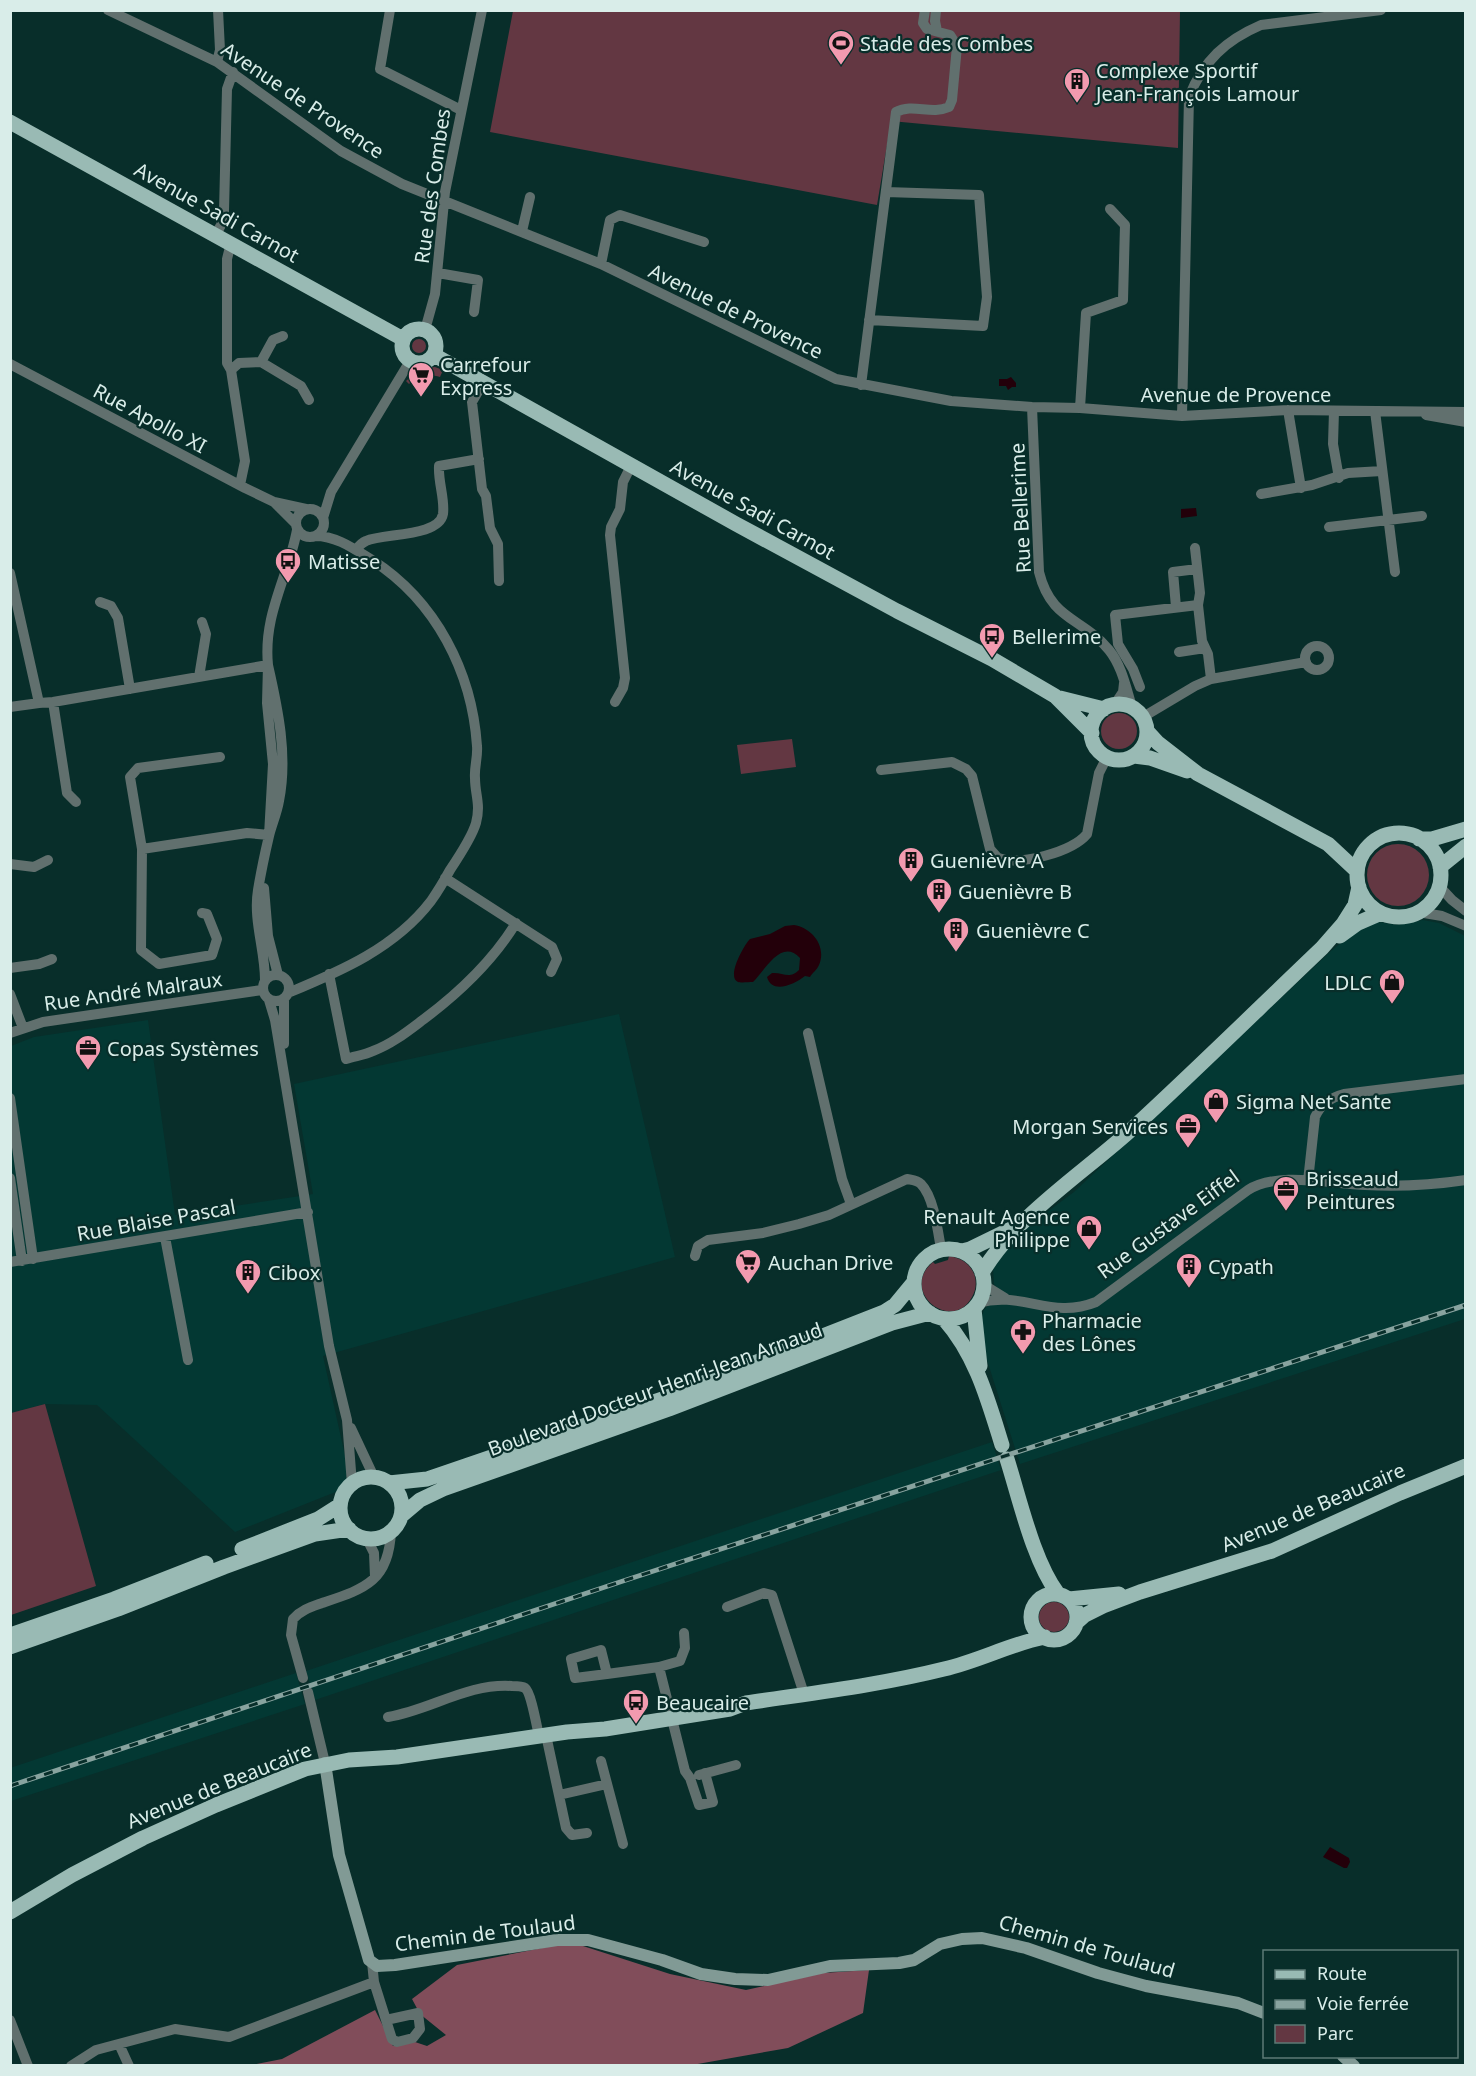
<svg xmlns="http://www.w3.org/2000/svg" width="1476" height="2076" viewBox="0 0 1476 2076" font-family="'Noto Sans',sans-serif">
	<rect width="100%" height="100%" fill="#082e2a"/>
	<path fill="#033833" d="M1423 920 1439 923 1465 936V1319L1020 1464 987 1360 980 1322 984 1310 1000 1291 994 1284 993 1268 1023 1230 1074 1192 1331 951 1361 927 1374 921 1397 925Z
		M619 1014 675 1257 323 1356 349 1474 344 1484 338 1491 235 1532 97 1405 45 1404 11 1413V1046L34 1037 148 1020 175 1215 313 1194 294 1084Z
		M992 1442 1001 1470 315 1700 306 1671Z
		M296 1673 305 1704 11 1801 10 1768Z"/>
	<path fill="#633742" d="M513 11H1180L1178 148 891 121 877 205 490 132Z
		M412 346a7 7 0 1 1 14 0a7 7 0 1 1-14 0Z
		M435 367 443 370 440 377C428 373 418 376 409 384L406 381 419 369Z
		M1101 731a18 18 0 1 1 36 0a18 18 0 1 1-36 0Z
		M792 739 796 767 741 774 737 745Z
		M1367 875a31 31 0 1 1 62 0a31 31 0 1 1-62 0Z
		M949 1256C960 1258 970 1263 974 1274 977 1282 976 1290 972 1297 952 1334 898 1291 933 1262L935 1264 948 1260Z
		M45 1404 96 1586 11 1615V1413Z
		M1039 1617a15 15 0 1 1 30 0a15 15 0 1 1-30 0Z"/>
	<path fill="#814d5a" d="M552 1946H583L670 1974 746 1990 823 1973 869 1970 863 2013 788 2048 692 2065 247 2066 282 2059 375 2010 393 2046 415 2042 427 2046 446 2035 420 2014 412 1999 457 1965Z"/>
	<path fill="#23000a" d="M1011 377 1016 383V387H1012L1008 390 1006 386H999V379H1007Z
		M1196 508 1197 516 1181 518V509Z
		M794 925C812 928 827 946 819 965 817 970 812 973 810 977L805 976C795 984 772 995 767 977L772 973C783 972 789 980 799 970L800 958C781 937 764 972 753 982 749 982 741 983 738 982 726 977 744 945 750 939L770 934 785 926Z
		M1330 1847 1349 1858 1350 1862 1347 1868H1344L1323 1857Z"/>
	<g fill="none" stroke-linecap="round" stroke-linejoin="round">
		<path stroke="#61706e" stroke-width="10" d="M108 10 217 62 341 151 402 184 601 264 836 379 951 401 1032 407 1080 408 1182 416 1288 410 1466 412
			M390 10 380 69 461 110
			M936 10 935 21 937 31
			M217 62 220 50 218 10
			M522 231 530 197
			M215 236 221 225 224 211 227 89 233 72
			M231 243 227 259V363L231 370 245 461 240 485
			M601 264 610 220 620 215 704 242
			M438 273 478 280 474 312
			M869 320 983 326 987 297 979 195 886 192
			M425 330 435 294 445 192 482 10
			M261 362 273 340 283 336
			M10 364 245 488 274 502 306 509
			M231 370 239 363 261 362 301 386 309 400
			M483 383 472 402 482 489 486 496 490 528 498 544 499 581
			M861 385 896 112C913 103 931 115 949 107L952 100 957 46 950 35 927 29 923 23 925 10
			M1032 407 1039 572C1051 621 1082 617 1109 650 1122 666 1126 688 1132 707
			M1080 408 1086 313 1123 300 1125 225 1110 209
			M1288 410 1301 488
			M1334 411 1333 444 1339 478
			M1375 411 1395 572
			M1426 415 1466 422
			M1182 416 1189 97C1203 61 1226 40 1261 25L1381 10
			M1261 494 1312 485 1348 473 1382 471
			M274 502 296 524
			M296 523a14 14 0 1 1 28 0a14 14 0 1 1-28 0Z
			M323 518 331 492 410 361
			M1329 527 1422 516
			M1195 548 1200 593 1198 605
			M356 550C359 546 361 543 366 541 384 533 439 537 443 514 445 499 438 482 439 466L479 459
			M10 573 39 703 53 702 268 665C263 614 288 578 297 530
			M100 602 111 606 118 618 130 689
			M1176 607 1173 572 1197 569
			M1305 658a12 12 0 1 1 24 0a12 12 0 1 1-24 0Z
			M1179 652 1205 648
			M199 677 206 634 202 622
			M1140 687 1133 669 1118 644 1115 615 1198 605 1202 641 1208 654 1211 679
			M53 702 67 793 76 802
			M615 702 623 688 625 678 610 535 611 527 620 509 623 482 631 466
			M1115 704 1123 692 1124 683
			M10 707 39 703
			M1143 717 1195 686 1211 679 1306 662
			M881 770 952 762 966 769 972 776 990 849 998 858C1020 866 1072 852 1087 834L1099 773 1107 757
			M142 849 130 777 138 768 220 757
			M10 864 34 867 48 860
			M445 878 552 947 557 959 551 972
			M1439 886 1452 900 1466 911
			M264 888 268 936 278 975
			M1418 912 1442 916 1466 926
			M202 913 207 914 217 939 212 955 159 964 141 950 142 849 247 833 269 835
			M10 968 39 964 52 959
			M329 974 346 1059C355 1056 365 1055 373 1051 392 1044 408 1031 424 1019 460 992 492 962 516 923
			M263 988a13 13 0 1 1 26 0a13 13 0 1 1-26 0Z
			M265 980C265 950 253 920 258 890 261 872 265 853 269 836 272 824 277 813 279 801 288 756 278 709 268 665L267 703 273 764 269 835
			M288 993C341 971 395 948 431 901 438 891 444 881 450 870 458 858 472 837 476 823 481 804 475 795 475 778 474 768 478 757 477 746 472 672 436 601 372 560 354 549 337 536 315 536
			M10 994 23 1028
			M269 1000 275 1020 329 1346 347 1420 352 1484
			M10 1033 43 1022 262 990
			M808 1033 842 1179 851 1204
			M284 1044V998
			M10 1098 33 1259
			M10 1178 22 1261
			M1308 1181 1315 1117C1321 1104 1330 1098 1344 1094L1466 1079
			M165 1237 188 1360
			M695 1256 698 1246 708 1240 763 1233 799 1224 829 1215 907 1179C912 1180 917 1180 921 1184 934 1197 938 1232 941 1249
			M10 1262 308 1212
			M984 1285 1005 1298
			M978 1303C1022 1290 1051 1320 1096 1302L1248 1190C1278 1171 1330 1184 1365 1185 1399 1187 1432 1185 1466 1180
			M351 1428 374 1477
			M367 1539 374 1553 375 1577
			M727 1607 764 1593 772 1595 804 1694
			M659 1667 680 1661 685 1648 684 1633
			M607 1674 575 1678 571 1659 601 1650 607 1674 659 1667 685 1771 690 1778 699 1805 713 1802 705 1773
			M303 1678 291 1635 293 1619C301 1610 311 1607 322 1603 364 1589 389 1582 391 1531
			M308 1692 325 1763
			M388 1717C431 1710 467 1683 512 1686 516 1686 522 1686 525 1688 531 1692 537 1728 539 1736
			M546 1735 566 1828 572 1835 587 1833
			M601 1761 623 1844
			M699 1775 736 1765
			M559 1795 607 1784
			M372 1962 374 1982 386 2020 418 2013 420 2029 413 2038 397 2042 392 2039 386 2020
			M10 2020 28 2066
			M119 2044 129 2066
			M71 2066 96 2050 175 2029 229 2037 374 1982"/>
		<path stroke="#819a95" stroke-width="12" d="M325 1763 339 1855 369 1960 377 1966 395 1965 557 1940H588L662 1960 701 1974 735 1979 768 1980 830 1966 899 1963 914 1960 940 1944 962 1939 982 1938 1026 1948 1098 1973 1146 1986 1238 2003 1264 2013
			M1343 2056 1354 2066"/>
		<path stroke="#99bab4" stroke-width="15" d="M10 122 403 339
			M402 346a17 17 0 1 1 34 0a17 17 0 1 1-34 0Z
			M434 355 736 524 897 611 992 659 1055 696 1092 733
			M1060 698 1104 709
			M1091 732a28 28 0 1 1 56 0a28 28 0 1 1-56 0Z
			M1147 731 1158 743 1198 774 1328 844 1357 871
			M1134 756 1150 758 1187 771
			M1357 875a42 42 0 1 1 84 0a42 42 0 1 1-84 0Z
			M1419 839H1432L1466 829
			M1440 867 1466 846
			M1340 936 1358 923 1381 913
			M914 1284a35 35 0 1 1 70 0a35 35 0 1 1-70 0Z
			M962 1251 970 1249 1011 1229
			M982 1273C1015 1216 1085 1172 1133 1128 1197 1069 1259 1008 1322 948L1343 924 1355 905 1359 887
			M974 1309 980 1366
			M944 1319C976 1355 988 1400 1002 1445
			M1007 1459C1020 1500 1033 1560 1058 1594
			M340 1508a31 31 0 1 1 62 0a31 31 0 1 1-62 0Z
			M389 1483 427 1479 665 1398 884 1312 895 1305 914 1282
			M401 1516 420 1500 443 1489 669 1409 892 1323 930 1313
			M242 1549 318 1519 340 1505
			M1031 1617a23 23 0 1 1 46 0a23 23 0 1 1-46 0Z
			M1069 1599 1119 1594
			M1076 1623 1085 1615 1103 1606 1140 1592 1272 1551 1400 1493 1466 1466
			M10 1635 114 1599 206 1563
			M10 1647 118 1609 224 1567 315 1534 349 1529
			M10 1912 72 1875 143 1838 216 1805 305 1769 349 1760 397 1757 567 1732 605 1729 730 1709 746 1703C812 1693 880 1685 944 1669 979 1661 1010 1644 1045 1637"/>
		<g stroke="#88a39f" stroke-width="5">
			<path id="rail" d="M10 1786 620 1582 1466 1305"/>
		</g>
		<use href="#rail" stroke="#082e2a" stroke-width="3" stroke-dasharray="9" stroke-linecap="butt"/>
	</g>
	<defs>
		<g id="stadium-pin" transform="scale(1.35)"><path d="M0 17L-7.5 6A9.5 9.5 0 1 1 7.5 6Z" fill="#f29aaf" stroke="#082e2a"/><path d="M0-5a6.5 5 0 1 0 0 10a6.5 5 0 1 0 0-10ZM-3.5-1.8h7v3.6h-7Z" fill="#111"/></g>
		<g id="building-pin" transform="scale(1.35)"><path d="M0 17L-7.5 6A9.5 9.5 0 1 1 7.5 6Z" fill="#f29aaf" stroke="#082e2a"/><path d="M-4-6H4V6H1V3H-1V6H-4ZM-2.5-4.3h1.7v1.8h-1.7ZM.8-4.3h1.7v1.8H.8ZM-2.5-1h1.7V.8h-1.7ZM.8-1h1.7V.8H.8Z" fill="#111"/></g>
		<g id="supermarket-pin" transform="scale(1.35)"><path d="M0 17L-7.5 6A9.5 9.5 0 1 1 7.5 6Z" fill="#f29aaf" stroke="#082e2a"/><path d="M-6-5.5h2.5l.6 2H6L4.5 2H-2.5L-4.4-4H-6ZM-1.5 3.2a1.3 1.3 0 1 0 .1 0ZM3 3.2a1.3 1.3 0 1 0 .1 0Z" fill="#111"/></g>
		<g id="bus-pin" transform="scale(1.35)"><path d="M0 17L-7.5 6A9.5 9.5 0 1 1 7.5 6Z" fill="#f29aaf" stroke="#082e2a"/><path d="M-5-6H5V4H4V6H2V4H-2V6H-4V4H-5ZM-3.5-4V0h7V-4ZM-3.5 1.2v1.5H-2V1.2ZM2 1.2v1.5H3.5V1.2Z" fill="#111"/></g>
		<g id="shop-pin" transform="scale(1.35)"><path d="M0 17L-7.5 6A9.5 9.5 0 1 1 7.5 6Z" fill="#f29aaf" stroke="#082e2a"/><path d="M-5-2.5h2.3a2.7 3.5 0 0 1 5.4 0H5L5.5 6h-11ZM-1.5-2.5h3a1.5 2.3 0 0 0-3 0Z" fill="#111"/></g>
		<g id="office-pin" transform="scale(1.35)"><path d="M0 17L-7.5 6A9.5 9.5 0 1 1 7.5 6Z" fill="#f29aaf" stroke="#082e2a"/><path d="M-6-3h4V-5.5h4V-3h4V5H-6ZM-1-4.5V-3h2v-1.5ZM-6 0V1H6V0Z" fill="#111"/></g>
		<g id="pharmacy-pin" transform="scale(1.35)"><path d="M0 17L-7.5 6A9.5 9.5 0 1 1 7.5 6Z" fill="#f29aaf" stroke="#082e2a"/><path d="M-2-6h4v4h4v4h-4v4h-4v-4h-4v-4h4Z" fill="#111"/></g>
	</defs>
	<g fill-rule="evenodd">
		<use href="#stadium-pin" x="841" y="43"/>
		<use href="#building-pin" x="1077" y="81"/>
		<use href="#supermarket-pin" x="421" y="375"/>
		<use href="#bus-pin" x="288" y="561"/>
		<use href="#bus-pin" x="992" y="636"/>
		<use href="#building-pin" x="911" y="860"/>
		<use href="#building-pin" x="939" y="891"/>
		<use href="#building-pin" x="956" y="930"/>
		<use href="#shop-pin" x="1392" y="982"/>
		<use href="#office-pin" x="88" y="1048"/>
		<use href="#shop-pin" x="1216" y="1101"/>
		<use href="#office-pin" x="1188" y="1126"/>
		<use href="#office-pin" x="1286" y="1189"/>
		<use href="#shop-pin" x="1089" y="1228"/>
		<use href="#supermarket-pin" x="748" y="1262"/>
		<use href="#building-pin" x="1189" y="1266"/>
		<use href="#building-pin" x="248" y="1272"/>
		<use href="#pharmacy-pin" x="1023" y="1332"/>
		<use href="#bus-pin" x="636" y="1702"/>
	</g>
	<g text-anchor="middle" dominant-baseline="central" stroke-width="4.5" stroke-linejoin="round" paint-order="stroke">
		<g font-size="20" fill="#d9ede9" stroke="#082e2a" text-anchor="start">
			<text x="860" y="43">Stade des Combes</text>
			<text x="1096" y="70">Complexe Sportif<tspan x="1096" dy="23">Jean-François Lamour</tspan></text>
			<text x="440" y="364">Carrefour<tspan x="440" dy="23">Express</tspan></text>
			<text x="308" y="561">Matisse</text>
			<text x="1012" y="636">Bellerime</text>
			<text x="930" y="860">Guenièvre A</text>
			<text x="958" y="891">Guenièvre B</text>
			<text x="976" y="930">Guenièvre C</text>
			<text x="1372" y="982" text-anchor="end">LDLC</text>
			<text x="107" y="1048">Copas Systèmes</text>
			<text x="1236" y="1101">Sigma Net Sante</text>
			<text x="1168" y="1126" text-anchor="end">Morgan Services</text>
			<text x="1306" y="1178">Brisseaud<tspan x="1306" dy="23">Peintures</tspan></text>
			<text x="1070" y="1216" text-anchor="end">Renault Agence<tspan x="1070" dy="23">Philippe</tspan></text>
			<text x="768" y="1262">Auchan Drive</text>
			<text x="1208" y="1266">Cypath</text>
			<text x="268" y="1272">Cibox</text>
			<text x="1042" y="1320">Pharmacie<tspan x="1042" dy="23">des Lônes</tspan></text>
			<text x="656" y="1702">Beaucaire</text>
		</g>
		<g font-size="20" fill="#d9ede9" stroke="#082e2a">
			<text transform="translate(303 100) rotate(34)">Avenue de Provence</text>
			<text transform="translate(432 186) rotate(-82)">Rue des Combes</text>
			<text transform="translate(217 212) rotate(29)">Avenue Sadi Carnot</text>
			<text transform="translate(736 311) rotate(26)">Avenue de Provence</text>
			<text x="1236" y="394">Avenue de Provence</text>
			<text transform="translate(150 418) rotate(28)">Rue Apollo XI</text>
			<text transform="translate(1020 508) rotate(-93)">Rue Bellerime</text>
			<text transform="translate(753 509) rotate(29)">Avenue Sadi Carnot</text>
			<text transform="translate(133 991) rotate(-8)">Rue André Malraux</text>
			<text transform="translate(156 1220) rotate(-10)">Rue Blaise Pascal</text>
			<text transform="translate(1168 1224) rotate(-36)">Rue Gustave Eiffel</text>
			<text transform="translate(655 1389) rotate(-20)">Boulevard Docteur Henri-Jean Arnaud</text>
			<text transform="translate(1313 1507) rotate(-23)">Avenue de Beaucaire</text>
			<text transform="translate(219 1785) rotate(-22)">Avenue de Beaucaire</text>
			<text transform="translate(485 1933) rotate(-7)">Chemin de Toulaud</text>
			<text transform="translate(1087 1946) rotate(16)">Chemin de Toulaud</text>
		</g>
	</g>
	<rect width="1476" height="2076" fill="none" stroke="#d9ede9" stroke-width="24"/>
	<rect x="1263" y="1950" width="195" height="108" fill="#082e2a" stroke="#5c7a76" stroke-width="1.5"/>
	<rect x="1275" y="1970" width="30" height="9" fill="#99bab4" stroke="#5c7a76" stroke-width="1.5"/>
	<text x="1317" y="1980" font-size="18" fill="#d9ede9">Route</text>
	<rect x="1275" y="2000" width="30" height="9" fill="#88a39f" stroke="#5c7a76" stroke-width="1.5"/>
	<text x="1317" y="2010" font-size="18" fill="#d9ede9">Voie ferrée</text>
	<rect x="1275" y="2025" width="30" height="18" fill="#633742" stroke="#5c7a76" stroke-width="1.5"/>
	<text x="1317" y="2040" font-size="18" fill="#d9ede9">Parc</text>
</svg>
